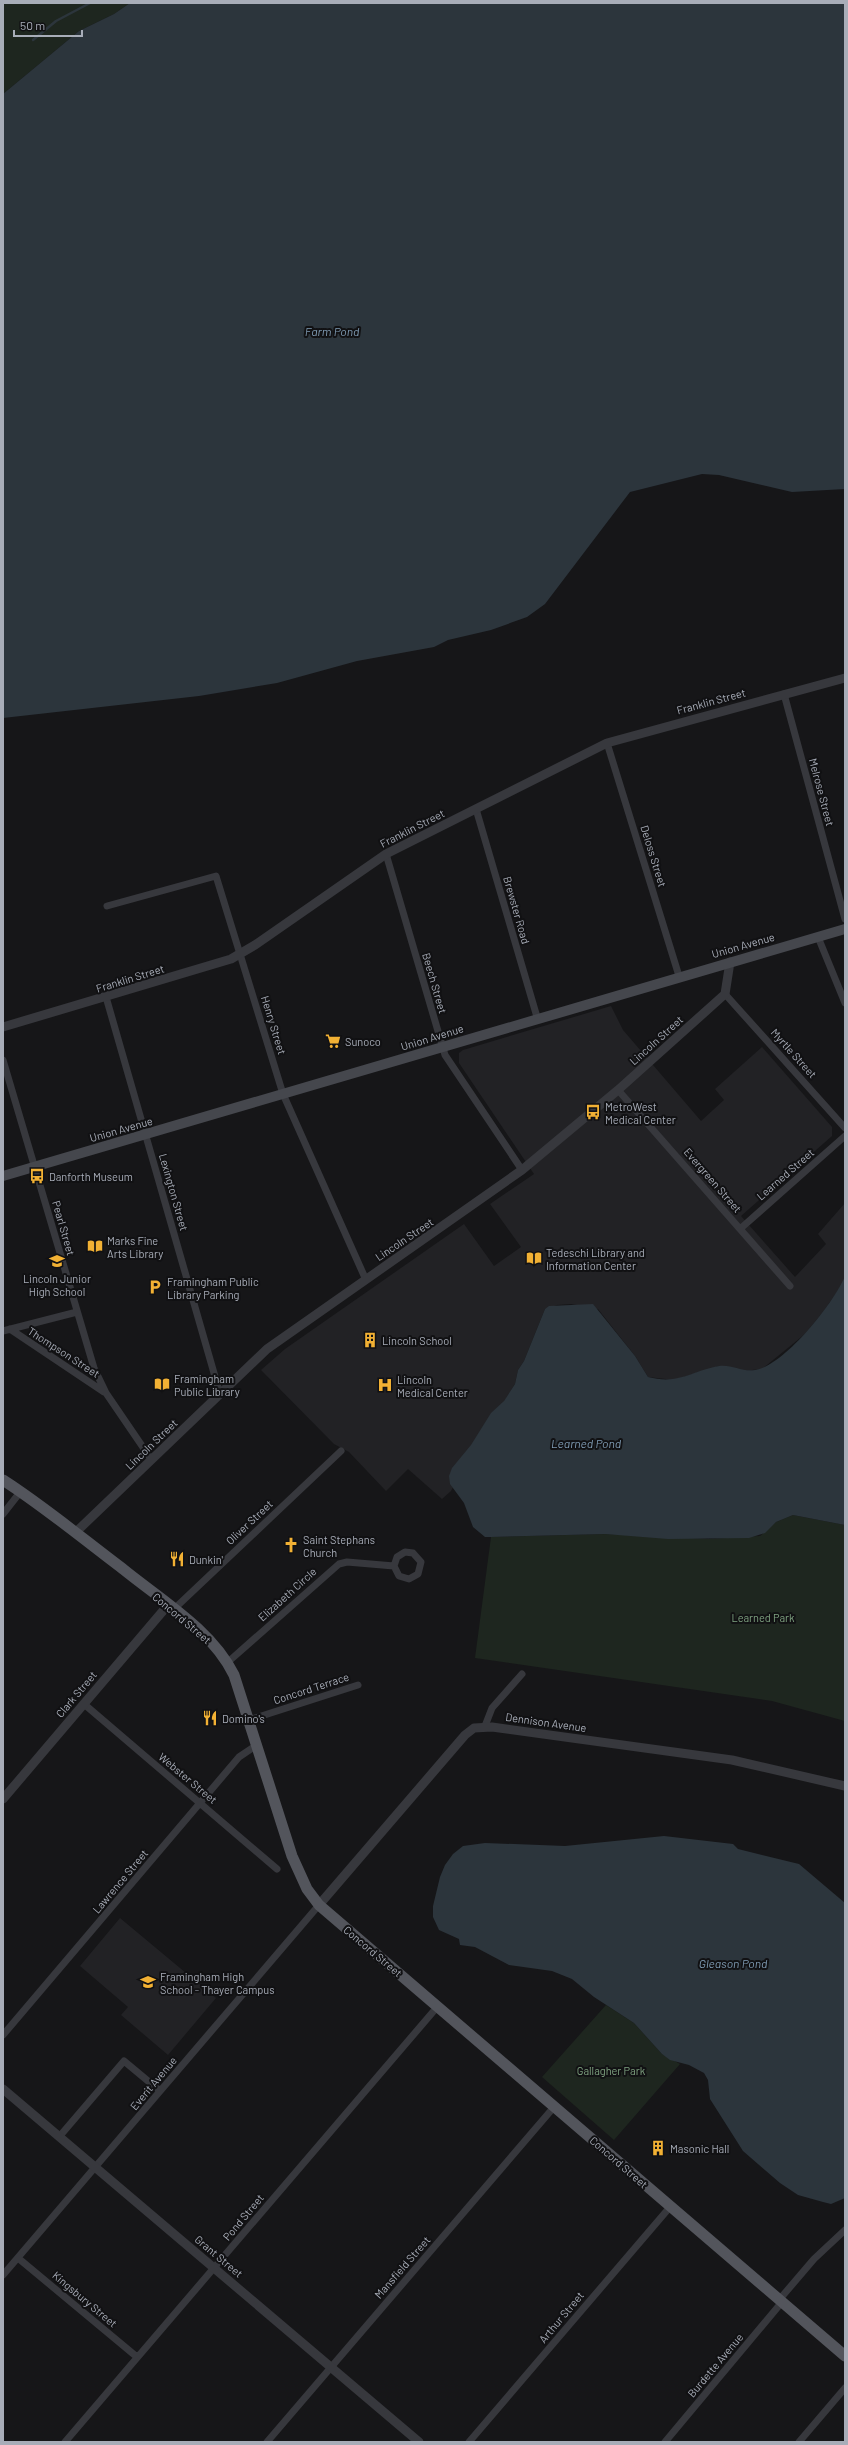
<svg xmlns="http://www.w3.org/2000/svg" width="848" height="2445" viewBox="0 0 848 2445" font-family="Barlow,sans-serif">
	<rect width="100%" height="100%" fill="#161618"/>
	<path fill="#222225" d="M611 1006 623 1030 701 1121 724 1100 715 1089 762 1047 832 1127V1136L741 1216 795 1277 826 1244 818 1234 845 1203V1276L842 1285 823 1312 805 1334 762 1369 742 1371 719 1366 674 1380 648 1377 635 1356 598 1309 571 1304 557 1305 545 1309 524 1361 518 1370 515 1384 466 1462 451 1491 442 1499 408 1469 386 1491 349 1452 334 1444 261 1370 285 1349 464 1224 494 1266 521 1247 490 1204 534 1174 459 1063V1053L463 1050Z
		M120 1918 216 1998 168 2055 121 2015 128 2007 80 1966Z"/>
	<path fill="#1e261f" d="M3 3H130L114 14 79 31 3 94Z
		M793 1515 845 1525V1721L772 1701 475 1658 491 1537 605 1534 709 1539 760 1536 776 1522Z
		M606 2005 634 2023 662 2054 680 2064 614 2140 542 2077Z"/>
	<path fill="#2c353c" d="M130 3H845V489L792 492 719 475 702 474 630 492 545 604 527 617 491 630 448 640 434 647 357 661 277 683 199 696 3 718V94L79 31 114 14Z
		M845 1276V1525L793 1515 776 1522 765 1533 749 1538 668 1539 605 1534 491 1537H485L473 1527 464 1503 450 1484 449 1476 452 1468 471 1445 491 1413 504 1401 515 1384 518 1370 524 1361 545 1309 549 1306 593 1304 635 1356 648 1377C679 1385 691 1371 719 1366 731 1364 742 1372 755 1370 784 1366 834 1303 845 1276Z
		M664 1836 733 1844 738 1849 799 1864 845 1903V2198L831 2204 823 2202 798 2195 780 2183 743 2151 710 2099 708 2080 704 2073 689 2065 670 2060 662 2054 634 2023 594 1997 572 1979 552 1971 509 1965 475 1947 460 1945 459 1939 439 1930 433 1917V1906L440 1877 445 1865 453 1854 463 1846 485 1843 565 1846Z"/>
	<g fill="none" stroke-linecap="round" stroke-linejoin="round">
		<path stroke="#2c353c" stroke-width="2.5" d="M33 40 56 21 90 3"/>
		<path stroke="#37383d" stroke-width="7" d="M784 694 845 919
			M607 743 679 976
			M476 809 537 1017
			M386 854 445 1055 522 1170
			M107 906 216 876 283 1094 366 1280
			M818 937 845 1003
			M725 994 845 1128
			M106 997 220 1394
			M3 1060 94 1368 106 1393 151 1459
			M618 1090 790 1286
			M740 1229 845 1136
			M10 1329 104 1392
			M3 1331 77 1312
			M3 1514 21 1491
			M174 1609 341 1451
			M228 1662 339 1564 347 1562 394 1566 399 1576 409 1579 418 1574 421 1562 413 1553 405 1552 397 1557 394 1566
			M84 1704 277 1869
			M249 1720 358 1685
			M485 1726 492 1708 522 1674
			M3 2035 239 1757 257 1745
			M59 2137 124 2061 160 2091
			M18 2258 137 2357
			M3 2275 319 1905
			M779 2300 814 2259 845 2230
			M65 2442 438 2006
			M267 2442 554 2107
			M469 2442 670 2207
			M665 2442 782 2302
			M799 2442 845 2388"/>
		<path stroke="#37383d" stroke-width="9" d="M3 1027 231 959 255 945 386 854 607 743 845 678
			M76 1532 267 1349 522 1170 618 1090 725 994 730 962
			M3 1799 168 1605
			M319 1905 465 1735 474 1728 492 1727 732 1760 845 1786
			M3 2089 419 2442"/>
		<path stroke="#45474d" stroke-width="10" d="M3 1176 845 929"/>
		<path stroke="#53555c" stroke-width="11" d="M3 1480C45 1507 83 1539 123 1569 161 1600 212 1630 234 1675L292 1856 307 1889 319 1905 845 2356"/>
	</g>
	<defs>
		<g id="supermarket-bare" transform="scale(1.2)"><path d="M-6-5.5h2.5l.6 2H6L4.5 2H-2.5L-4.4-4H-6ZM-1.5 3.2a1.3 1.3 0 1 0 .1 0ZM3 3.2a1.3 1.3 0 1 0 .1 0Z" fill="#f2b134" stroke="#111113" stroke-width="2.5" paint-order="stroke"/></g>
		<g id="bus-bare" transform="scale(1.2)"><path d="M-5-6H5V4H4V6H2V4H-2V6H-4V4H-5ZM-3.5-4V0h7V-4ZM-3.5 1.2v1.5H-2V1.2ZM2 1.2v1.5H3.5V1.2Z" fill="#f2b134" stroke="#111113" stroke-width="2.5" paint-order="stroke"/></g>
		<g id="library-bare" transform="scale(1.2)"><path d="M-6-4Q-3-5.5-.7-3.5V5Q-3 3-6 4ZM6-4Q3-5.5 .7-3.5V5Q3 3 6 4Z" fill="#f2b134" stroke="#111113" stroke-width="2.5" paint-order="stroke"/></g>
		<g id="school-bare" transform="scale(1.2)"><path d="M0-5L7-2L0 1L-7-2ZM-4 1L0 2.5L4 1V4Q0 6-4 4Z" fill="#f2b134" stroke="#111113" stroke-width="2.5" paint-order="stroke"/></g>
		<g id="parking-bare" transform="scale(1.2)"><path d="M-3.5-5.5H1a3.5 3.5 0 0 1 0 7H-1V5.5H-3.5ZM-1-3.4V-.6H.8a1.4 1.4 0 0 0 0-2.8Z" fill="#f2b134" stroke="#111113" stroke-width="2.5" paint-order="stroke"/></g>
		<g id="building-bare" transform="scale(1.2)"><path d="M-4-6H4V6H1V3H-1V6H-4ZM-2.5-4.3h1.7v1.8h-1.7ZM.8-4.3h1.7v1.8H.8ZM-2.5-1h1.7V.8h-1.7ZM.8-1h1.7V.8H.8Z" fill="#f2b134" stroke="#111113" stroke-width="2.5" paint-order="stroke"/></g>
		<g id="hospital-bare" transform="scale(1.2)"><path d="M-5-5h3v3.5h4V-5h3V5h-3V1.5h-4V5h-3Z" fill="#f2b134" stroke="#111113" stroke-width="2.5" paint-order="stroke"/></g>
		<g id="church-bare" transform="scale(1.2)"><path d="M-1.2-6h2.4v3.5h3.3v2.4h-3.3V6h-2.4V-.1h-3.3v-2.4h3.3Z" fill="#f2b134" stroke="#111113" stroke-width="2.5" paint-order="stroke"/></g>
		<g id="restaurant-bare" transform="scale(1.2)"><path d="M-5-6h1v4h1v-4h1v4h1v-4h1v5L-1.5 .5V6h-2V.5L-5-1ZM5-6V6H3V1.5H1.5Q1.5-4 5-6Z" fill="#f2b134" stroke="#111113" stroke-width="2.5" paint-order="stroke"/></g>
	</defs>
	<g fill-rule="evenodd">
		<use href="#supermarket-bare" x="333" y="1041"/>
		<use href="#bus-bare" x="593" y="1112"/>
		<use href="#bus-bare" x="37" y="1176"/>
		<use href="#library-bare" x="95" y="1246"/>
		<use href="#library-bare" x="534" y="1258"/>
		<use href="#school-bare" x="57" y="1261"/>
		<use href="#parking-bare" x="155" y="1287"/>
		<use href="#building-bare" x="370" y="1340"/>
		<use href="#library-bare" x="162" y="1384"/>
		<use href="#hospital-bare" x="385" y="1385"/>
		<use href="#church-bare" x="291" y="1545"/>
		<use href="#restaurant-bare" x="177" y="1559"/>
		<use href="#restaurant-bare" x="210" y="1718"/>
		<use href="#school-bare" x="148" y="1982"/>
		<use href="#building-bare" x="658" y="2148"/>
	</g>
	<g text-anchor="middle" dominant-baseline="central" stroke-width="4" stroke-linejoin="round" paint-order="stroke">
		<g font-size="11" fill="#a8adb8" stroke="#111113">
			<text transform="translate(711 701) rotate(-15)">Franklin Street</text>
			<text transform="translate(822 792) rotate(75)">Melrose Street</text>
			<text transform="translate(412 828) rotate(-27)">Franklin Street</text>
			<text transform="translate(654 856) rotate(73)">Deloss Street</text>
			<text transform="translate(517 910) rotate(74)">Brewster Road</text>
			<text transform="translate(743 945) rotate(-16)">Union Avenue</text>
			<text transform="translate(130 978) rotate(-17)">Franklin Street</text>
			<text transform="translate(435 983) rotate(74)">Beech Street</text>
			<text transform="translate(274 1025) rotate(73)">Henry Street</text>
			<text transform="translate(432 1037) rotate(-17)">Union Avenue</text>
			<text transform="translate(656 1040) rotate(-42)">Lincoln Street</text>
			<text transform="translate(794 1053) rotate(48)">Myrtle Street</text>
			<text transform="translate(121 1129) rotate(-16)">Union Avenue</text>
			<text transform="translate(785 1174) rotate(-41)">Learned Street</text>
			<text transform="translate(713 1180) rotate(49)">Evergreen Street</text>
			<text transform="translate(174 1192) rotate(74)">Lexington Street</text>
			<text transform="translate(64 1228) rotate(74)">Pearl Street</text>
			<text transform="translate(404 1239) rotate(-34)">Lincoln Street</text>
			<text transform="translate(64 1352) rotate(33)">Thompson Street</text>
			<text transform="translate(151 1444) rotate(-44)">Lincoln Street</text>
			<text transform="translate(249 1522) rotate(-43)">Oliver Street</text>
			<text transform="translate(287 1594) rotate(-42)">Elizabeth Circle</text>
			<text transform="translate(182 1618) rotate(40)">Concord Street</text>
			<text transform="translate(311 1688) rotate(-18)">Concord Terrace</text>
			<text transform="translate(76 1694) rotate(-50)">Clark Street</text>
			<text transform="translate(546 1722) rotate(8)">Dennison Avenue</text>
			<text transform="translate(188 1778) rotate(40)">Webster Street</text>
			<text transform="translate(120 1881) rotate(-50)">Lawrence Street</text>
			<text transform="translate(373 1951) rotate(40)">Concord Street</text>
			<text transform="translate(153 2083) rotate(-50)">Everit Avenue</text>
			<text transform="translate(619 2162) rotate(41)">Concord Street</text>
			<text transform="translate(243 2217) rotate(-50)">Pond Street</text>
			<text transform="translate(219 2256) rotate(40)">Grant Street</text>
			<text transform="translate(402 2267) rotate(-49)">Mansfield Street</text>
			<text transform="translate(85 2299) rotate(40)">Kingsbury Street</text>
			<text transform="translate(561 2317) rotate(-50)">Arthur Street</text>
			<text transform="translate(715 2365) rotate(-50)">Burdette Avenue</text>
		</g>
		<g font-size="11" fill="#a8adb8" stroke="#111113" text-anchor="start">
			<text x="345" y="1041">Sunoco</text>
			<text x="605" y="1106">MetroWest<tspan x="605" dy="13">Medical Center</tspan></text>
			<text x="49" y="1176">Danforth Museum</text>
			<text x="107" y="1240">Marks Fine<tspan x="107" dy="13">Arts Library</tspan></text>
			<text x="546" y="1252">Tedeschi Library and<tspan x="546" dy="13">Information Center</tspan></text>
			<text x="57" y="1278" text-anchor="middle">Lincoln Junior<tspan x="57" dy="13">High School</tspan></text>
			<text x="167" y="1281">Framingham Public<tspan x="167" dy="13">Library Parking</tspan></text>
			<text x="382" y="1340">Lincoln School</text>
			<text x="174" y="1378">Framingham<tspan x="174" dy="13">Public Library</tspan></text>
			<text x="397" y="1379">Lincoln<tspan x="397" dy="13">Medical Center</tspan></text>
			<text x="303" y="1539">Saint Stephans<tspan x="303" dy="13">Church</tspan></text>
			<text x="189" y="1559">Dunkin'</text>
			<text x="222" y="1718">Domino's</text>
			<text x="160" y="1976">Framingham High<tspan x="160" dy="13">School - Thayer Campus</tspan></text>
			<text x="670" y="2148">Masonic Hall</text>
		</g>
		<g font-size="11" fill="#7fa381" stroke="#111113">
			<text x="763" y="1617">Learned Park</text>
			<text x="611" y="2070">Gallagher Park</text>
		</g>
		<g font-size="12" font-style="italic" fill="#7f9bb3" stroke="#111113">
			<text x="332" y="331">Farm Pond</text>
			<text x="586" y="1443">Learned Pond</text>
			<text x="733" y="1963">Gleason Pond</text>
		</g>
	</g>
	<rect width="848" height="2445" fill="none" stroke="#a8adb8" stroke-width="8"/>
	<path d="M14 30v6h68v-6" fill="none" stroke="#a8adb8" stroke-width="2"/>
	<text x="20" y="30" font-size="12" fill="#a8adb8" stroke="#111113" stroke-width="3" paint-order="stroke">50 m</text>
</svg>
